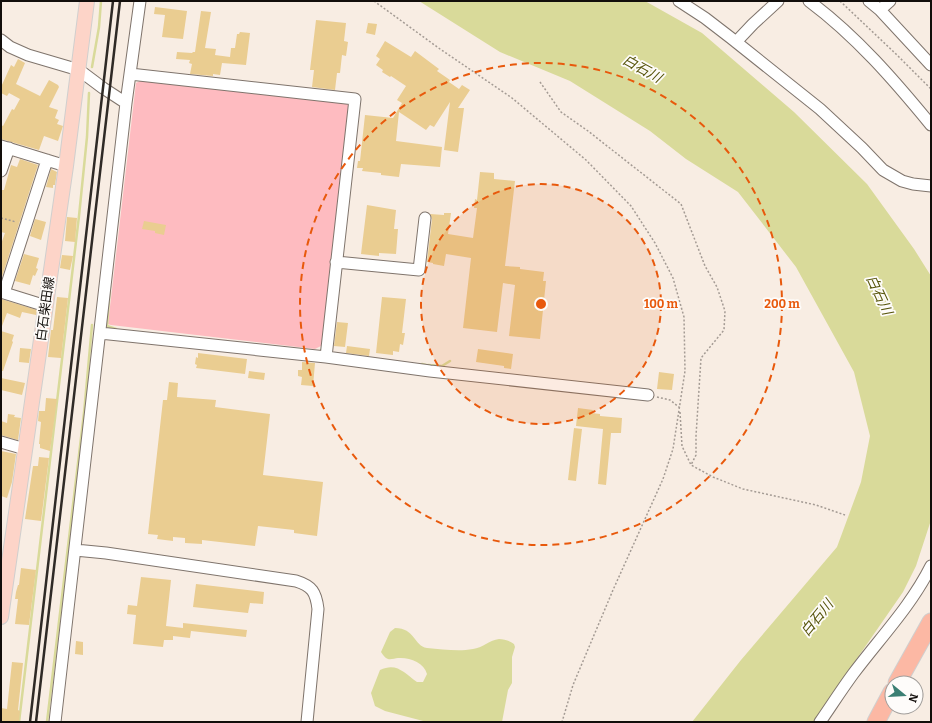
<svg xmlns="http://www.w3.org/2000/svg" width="932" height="723" viewBox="0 0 932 723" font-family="Bitter,'Noto Sans JP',serif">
	<rect width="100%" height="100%" fill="#f8ede3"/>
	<path fill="#febbc0" d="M142 80 352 102 323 345 315 349 111 325 108 324 136 83Z"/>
	<path fill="#d9da9a" d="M419 1H645L702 33 794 112 867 184 914 249 931 276V520L916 566 903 592 813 722H692L741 660 837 547 861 482 870 436 854 372 796 267 738 192 686 159 650 131 570 81 500 52Z
		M395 628C415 628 414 646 427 648 442 649 458 652 473 649 482 648 490 640 499 639 504 639 510 641 514 644L515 647 512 657V683L508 690 502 722H427L385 711 375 706 371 693 380 670C397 662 404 673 417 682H423L427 674C424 662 409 657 398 658 395 658 391 660 388 659 385 658 383 655 381 652L390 632Z"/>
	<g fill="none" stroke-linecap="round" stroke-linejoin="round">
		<path stroke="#d9da9a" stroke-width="2.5" d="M92 67 99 27 101 1
			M110 286 107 326 116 329
			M422 364 426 365
			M428 365 442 366 450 361
			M19 722 79 216 87 137 89 93
			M47 722 84 413 92 325"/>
	</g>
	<path fill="#eacd91" d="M155 7 187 11 183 39 162 37 165 15 154 14Z
		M201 11 211 12 205 48 216 49 215 55 230 57 231 48H235L237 34H239L240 32 250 33 246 65 222 63 220 75 213 74V76L190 74 192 64 189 63 190 60 176 59 177 52 192 53 193 52H195Z
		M316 20 346 23 344 41 348 42 346 56 342 55 340 73H337L335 90 312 87 314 70H310Z
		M368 23 377 24 375 35 366 33Z
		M385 41 411 57 415 51 439 69 437 71 450 80 449 82 459 89 462 85 470 90 458 108H464L458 152 444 150 450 102 434 127 430 125 426 130 399 112 396 141 442 147 440 167 401 164 399 177 381 175V173L362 171 363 168H357L358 161H360L365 115 393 118 402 103 397 100 406 86 391 76 390 77 382 72 383 70 376 65 380 59 376 56Z
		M18 59 25 63 16 84 40 96 49 80 58 85 59 87 49 107 58 110 55 118 59 120 57 124 63 126 58 141 44 136 39 150 1 139V125L3 126 12 109 14 110 20 99 9 93 7 96 1 93V87L11 65 14 67Z
		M20 159 38 165 1 280V244L5 233 1 232V194L2 190H4L11 165 17 167Z
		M51 169 57 172 55 185H53V188L46 187Z
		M480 172 494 173V179L515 181 505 266 520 267V269L544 272 543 281H546L540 339 509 336 515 285 503 283 497 332 463 328 471 258 446 254 444 266 433 264V263L427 262 432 219 430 214 444 215V213H451L448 234 473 238 477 208H474L475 199 477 200Z
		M367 205 396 210 394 229H398L396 254 379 253V256L361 254Z
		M67 217 77 218 75 242 65 241Z
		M35 219 46 222 41 240 30 236Z
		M144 221 166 225 164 235 155 233V231L142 229Z
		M24 254 39 258 36 268 38 269 35 276 33 275 30 285 15 281Z
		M62 255 73 256 70 270 60 268Z
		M57 297 68 298 61 358 48 357 51 330H53Z
		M382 297 406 299 402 333H405L403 345 400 344 399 352 393 351V355L376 353Z
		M1 299 37 310 36 315 22 312 20 318 7 313 2 326H1Z
		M337 322 348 323 345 347 334 346Z
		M1 331 14 335 12 341 13 342 3 371H1Z
		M347 346 370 349 369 356 346 353Z
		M20 348 31 349 29 363 19 362Z
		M478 349 513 354 511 369 504 368V366L476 362Z
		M198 353 247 359 245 374 196 368 197 365 195 364 196 357 198 358Z
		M302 362 315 363 313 386 301 385 302 377 298 376V370H302Z
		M249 371 265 373 264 380 248 378Z
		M659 372 674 374 672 390 657 389Z
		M1 378 25 383 22 395 1 390Z
		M169 382 178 383 177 397 216 400 215 407 270 414 263 475 323 482 317 536 294 533V530L258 526 255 546 202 540V544L185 543V538L173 537V541L157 539 158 535 148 534 163 400H167Z
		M46 398 57 399 50 451 40 448V444H39L41 422 38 421 39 411H45Z
		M578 408 593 410 592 413 600 414V416L622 418 621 433H611L606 485 598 484 603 429 576 426Z
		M8 414 15 415 14 417 21 418 18 440 1 435V421L7 423Z
		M574 428 582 429 576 481 568 480Z
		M1 451 16 454 12 482 7 498 1 496Z
		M39 457 49 458 41 521 25 519 33 466H38Z
		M21 568 36 570 29 625 15 624 18 599H15L16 592 18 585H19Z
		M141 577 171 580 166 626 183 628V623L247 630 246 637 191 631 190 638 173 636V640H164L163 647 133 644 136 615 127 614 128 605 137 606Z
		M196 584 264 592 263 604 250 603 248 613 193 607Z
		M76 641 83 642V655L75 654Z
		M12 662 23 663 18 710 20 711 19 722 1 721V708L7 709Z"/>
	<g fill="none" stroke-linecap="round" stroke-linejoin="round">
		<g stroke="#7f746c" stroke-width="13">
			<path id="minor" d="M679 1 705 18 731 38 820 109 862 148 883 170 902 181 913 184 931 186
				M809 1C856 36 894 80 931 125
				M869 1 880 10 890 1
				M880 10 931 65
				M1 40 10 47 28 55 79 70 103 88 126 103
				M736 42 753 24 778 1
				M130 74 355 99 326 357
				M1 146 66 166
				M1 171 9 148
				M336 262 419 270 425 218
				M1 292 46 306
				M4 293 47 160
				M100 333 326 357 430 371 648 395
				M1 442 25 449
				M75 550 106 553 296 581C312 586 316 592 318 609L307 722
				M55 722 126 103 140 1
				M820 722C831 706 842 689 853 674 880 638 911 606 931 566"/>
		</g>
		<g stroke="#d0cfce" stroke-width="16">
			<path id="major" d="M1 617 66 166 87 1"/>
		</g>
		<g stroke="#d0cfce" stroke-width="19">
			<path id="highway" d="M897 683 931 622
				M876 722 892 692"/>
		</g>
		<path stroke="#a49b94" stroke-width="1.5" stroke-dasharray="2 2" stroke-linecap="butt" d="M374 1 440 49 512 98 586 160 631 206 655 243 673 278 684 317 685 371 673 449 663 479 613 590 573 685 562 722
			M840 1 897 55 931 89
			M540 82 561 112 588 131 681 204 705 266 717 287 725 311 724 330 701 358 696 436V455L691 465
			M1 218 16 222
			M657 397 670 400 680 408
			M680 412 682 446 691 465 713 477 743 489 816 505 845 515"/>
		<use href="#minor" stroke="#fff" stroke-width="11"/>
		<use href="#major" stroke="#fdd4c8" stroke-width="14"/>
		<use href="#highway" stroke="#fcb8a4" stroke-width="17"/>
		<path stroke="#2f2a26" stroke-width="2.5" d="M30 722 113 1
			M36 722 120 1"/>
	</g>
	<circle cx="541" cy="304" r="120" fill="#e8590c" fill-opacity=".12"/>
	<g fill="none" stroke="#e8590c" stroke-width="2" stroke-dasharray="7 5">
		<circle cx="541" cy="304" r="120"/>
		<circle cx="541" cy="304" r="241"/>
	</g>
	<g text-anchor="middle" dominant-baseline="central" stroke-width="3.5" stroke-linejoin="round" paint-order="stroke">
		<g font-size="13" fill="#120e0b" stroke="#fefcfa">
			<text transform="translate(45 309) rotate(-82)">白石柴田線</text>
		</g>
		<g font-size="14" font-style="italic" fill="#58560c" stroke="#fefcfa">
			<text transform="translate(642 69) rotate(29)">白石川</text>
			<text transform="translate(879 295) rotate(65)">白石川</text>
			<text transform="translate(817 618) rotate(-51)">白石川</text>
		</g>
	</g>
	<circle cx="541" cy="304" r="6" fill="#e8590c" stroke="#fefcfa" stroke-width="2"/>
	<g font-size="12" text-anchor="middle" font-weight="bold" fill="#e8590c" stroke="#fefcfa" stroke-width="3.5" stroke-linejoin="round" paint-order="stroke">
		<text x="661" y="308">100 m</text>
		<text x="782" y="308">200 m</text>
	</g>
	<rect width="932" height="723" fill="none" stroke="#120e0b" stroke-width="4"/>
	<g transform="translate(904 695) rotate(108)"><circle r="19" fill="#fefcfa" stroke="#a09d9a"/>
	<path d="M0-3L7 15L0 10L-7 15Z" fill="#3b7f73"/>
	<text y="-6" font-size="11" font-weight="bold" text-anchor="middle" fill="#120e0b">N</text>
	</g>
</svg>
